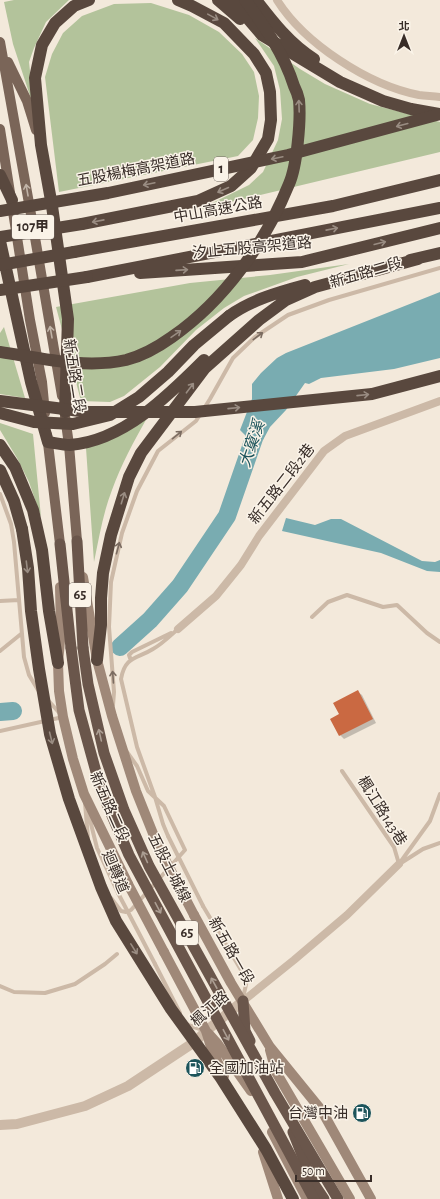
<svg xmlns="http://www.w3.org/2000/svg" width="440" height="1199" viewBox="0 0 440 1199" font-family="'Alegreya Sans','Noto Sans TC',sans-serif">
	<rect width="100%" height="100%" fill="#f3e9db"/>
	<path fill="#b3c39b" d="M14 0H69L46 22 34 48 29 62 34 108 13 44 4 2Z
		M151 3 189 15 219 32 242 54 254 72 259 96 258 118 253 140 238 156 59 192 45 77 52 54 63 33 82 16 114 4Z
		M255 38 300 69 325 84 370 104 440 122V152L198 210 249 185 263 172 278 140 282 119 280 90 274 66Z
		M349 264 297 277 244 296 224 308 196 330 160 367 124 396 110 402 81 401 56 307 190 283 270 275Z
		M4 327 25 398 0 394V333Z
		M147 418C134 441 121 465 112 490 103 513 99 538 94 562L86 448Z
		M0 423 33 434 41 517 29 482 17 458 0 430Z"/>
	<path fill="#79acb1" d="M440 292V358L394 369 321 378 309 384 305 383 286 410 270 427 263 440 253 443 240 430 252 399V384L261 373 277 358 286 353Z
		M286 518 315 525 331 519H341L422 561 435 562 440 560V572L427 571 381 553 282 531Z"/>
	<path fill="#0003" d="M358 692 362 695 376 723 344 739 340 735V715Z"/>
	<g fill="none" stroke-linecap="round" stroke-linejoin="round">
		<path stroke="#79acb1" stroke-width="18" d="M120 647 150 620 180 586 227 516 260 421
			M0 712 13 711"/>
	</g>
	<path fill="#ca6942" d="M358 690 373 719 339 736 330 719 339 714 333 703Z"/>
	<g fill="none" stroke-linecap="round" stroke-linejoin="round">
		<path stroke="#ccb9a7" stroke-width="4" d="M0 494 11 524 14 542 24 657 29 675 38 690
			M0 601 19 600
			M312 617 328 602 347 595 383 607 397 605 427 633 440 642
			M0 651 21 634
			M132 659 130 658 129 655 132 652 171 633
			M113 705 114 692 109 627 111 582 122 533 137 491 158 451 196 421 210 399 233 358 255 337 288 315 329 300 440 268
			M0 731 63 717 47 699
			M342 771 394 847 399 864
			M85 803 88 838
			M88 812 97 848 118 893
			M168 836 163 824 155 797 137 747 121 679C125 656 137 659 153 649 162 644 170 636 178 629
			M401 863 423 849 440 843
			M399 864 430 821 440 794
			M111 898 121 911 126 912 131 910 185 850 164 806 148 791 137 766 127 752
			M203 906 247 980 243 998
			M155 964 180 1013
			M0 986 14 992 45 993 75 984 105 964 117 954
			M187 1024 188 1025 203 1030"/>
		<path stroke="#ccb9a7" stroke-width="8" d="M277 0C304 43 368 85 419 95 426 96 433 96 440 97
			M178 629 216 596 241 565 259 536 324 451 345 436 440 401
			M243 1001 294 960 347 915 399 864"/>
		<path stroke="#ccb9a7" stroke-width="10" d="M0 1125 17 1124 85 1106 128 1086 196 1041 206 1031 243 1001"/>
		<path stroke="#9f8878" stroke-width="10" d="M83 577 97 660 112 716 136 791 158 846
			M60 587 61 630 58 663 59 691 63 717 73 759 84 794 128 884
			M194 915 231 983 270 1047 322 1111 371 1199
			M164 952 206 1031 212 1050 224 1076
			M208 1033 217 1043 251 1091
			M270 1050 276 1072 350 1199
			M272 1132 307 1199
			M263 1152 278 1199"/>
		<path stroke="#7a6558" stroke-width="10" d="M0 42 32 220 62 396
			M8 62 27 101 36 130
			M0 129 30 320 42 382 45 413
			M65 416 69 445 77 541
			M47 435 60 544"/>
		<path stroke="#6a564b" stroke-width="11" d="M77 541 83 648
			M60 544 71 648
			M243 1001 245 1031 250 1041
			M293 1132 312 1180
			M308 1175 324 1199"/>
		<path stroke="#59483e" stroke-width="12" d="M218 0 240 19
			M232 0 262 35 340 82 383 101 411 109 440 114
			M256 0C273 22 290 44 314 59
			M0 175 12 200
			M82 224 198 201 231 186 251 168 268 139 271 120 270 92 266 73 254 54 224 23 192 6 178 0
			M0 241 31 382 48 442C55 443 63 445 70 445 123 441 168 396 204 360
			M74 252 333 206 440 180
			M410 260 440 253
			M140 273 302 262 440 228
			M87 277 440 208
			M229 316C251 300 279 292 305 285
			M65 412 68 319 52 206 41 145 35 78 42 45 55 23 74 6 89 0
			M0 445 15 467 33 510 42 550 49 611 58 663
			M0 470 14 501 22 529
			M97 660 101 625V598L103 573 111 535 129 477 141 453 205 368 259 320 286 300 315 287 418 259"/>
		<path stroke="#ccb9a7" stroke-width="4" d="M168 836 203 906
			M118 893 155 964"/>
		<path stroke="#9f8878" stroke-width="10" d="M158 846 194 915
			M128 884 164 952"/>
		<path stroke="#6a564b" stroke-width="11" d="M71 648 79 710 101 790 129 855 314 1199
			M83 648 88 684 104 753 124 810 149 866 275 1093 338 1199"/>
		<path stroke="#59483e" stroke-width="12" d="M0 211 108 193 288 155 440 114
			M0 237 82 224
			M0 265 74 252
			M0 290 87 277
			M0 352C41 358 85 369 126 360 142 356 158 347 172 337 225 300 265 243 289 184 297 166 301 120 299 100 298 95 296 90 294 86 284 54 265 27 245 0
			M0 401 88 412H195L372 394 440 376
			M0 413 34 422 73 424 110 415 139 397 168 372 194 345 229 316
			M22 529 28 568 31 611 39 669 50 734 69 799 101 887 116 921 171 1009 221 1078 266 1149 293 1199"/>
	</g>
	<defs><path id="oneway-shaft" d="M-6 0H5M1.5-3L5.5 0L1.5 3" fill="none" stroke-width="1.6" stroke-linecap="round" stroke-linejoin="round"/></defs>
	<g stroke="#998c82">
		<use href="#oneway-shaft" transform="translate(213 17) rotate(29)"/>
		<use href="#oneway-shaft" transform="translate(299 106) rotate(-92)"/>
		<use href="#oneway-shaft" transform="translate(402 125) rotate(165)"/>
		<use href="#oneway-shaft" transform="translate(277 158) rotate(168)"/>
		<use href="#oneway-shaft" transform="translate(149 184) rotate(168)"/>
		<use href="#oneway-shaft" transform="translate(223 190) rotate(156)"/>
		<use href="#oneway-shaft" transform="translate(98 221) rotate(169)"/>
		<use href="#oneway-shaft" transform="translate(332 229) rotate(-11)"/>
		<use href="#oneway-shaft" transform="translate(380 243) rotate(-14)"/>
		<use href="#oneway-shaft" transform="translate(182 270) rotate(-4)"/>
		<use href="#oneway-shaft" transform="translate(176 334) rotate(-35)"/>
		<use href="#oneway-shaft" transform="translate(190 388) rotate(-53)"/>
		<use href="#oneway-shaft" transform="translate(363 395) rotate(-6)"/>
		<use href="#oneway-shaft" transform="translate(234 408) rotate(-6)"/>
		<use href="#oneway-shaft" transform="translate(123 498) rotate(-73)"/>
		<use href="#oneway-shaft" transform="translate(27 567) rotate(83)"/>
		<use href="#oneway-shaft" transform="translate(51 738) rotate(76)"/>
		<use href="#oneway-shaft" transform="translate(134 949) rotate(58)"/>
	</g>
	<g stroke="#c0b3a7">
		<use href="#oneway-shaft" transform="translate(27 190) rotate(-100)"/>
		<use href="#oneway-shaft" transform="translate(51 332) rotate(-100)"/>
	</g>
	<g stroke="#7b6c61">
		<use href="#oneway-shaft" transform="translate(258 336) rotate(-37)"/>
		<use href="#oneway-shaft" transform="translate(177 435) rotate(-39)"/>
		<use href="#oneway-shaft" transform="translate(118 548) rotate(-75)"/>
		<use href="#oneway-shaft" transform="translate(113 677) rotate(-94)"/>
	</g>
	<g stroke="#ab9d92">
		<use href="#oneway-shaft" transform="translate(100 735) rotate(-103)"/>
		<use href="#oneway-shaft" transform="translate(145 857) rotate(-114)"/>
		<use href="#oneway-shaft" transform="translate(158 908) rotate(62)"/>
		<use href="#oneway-shaft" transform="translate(214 983) rotate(-119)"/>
		<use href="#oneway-shaft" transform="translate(226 1035) rotate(62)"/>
	</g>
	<defs>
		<g id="fuel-disc" transform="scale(1)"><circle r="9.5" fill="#1c545b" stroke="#faf3e8"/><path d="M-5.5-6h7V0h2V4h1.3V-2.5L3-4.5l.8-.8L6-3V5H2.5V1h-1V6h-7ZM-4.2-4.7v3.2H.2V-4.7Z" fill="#fff"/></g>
	</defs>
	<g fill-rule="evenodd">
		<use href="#fuel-disc" x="195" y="1068"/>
		<use href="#fuel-disc" x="362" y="1113"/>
	</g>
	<g text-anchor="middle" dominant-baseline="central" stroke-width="3" stroke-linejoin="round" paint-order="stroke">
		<g fill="#faf3e8" stroke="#726862" stroke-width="1">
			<rect x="214" y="157" width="14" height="24" rx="3"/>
			<rect x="12" y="215" width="42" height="24" rx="3"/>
			<rect x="69" y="583" width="22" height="24" rx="3"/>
			<rect x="176" y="921" width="22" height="24" rx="3"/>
		</g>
		<g font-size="14" font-weight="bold" fill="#382d28">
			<text x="221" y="169">1</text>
			<text x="33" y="227">107甲</text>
			<text x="80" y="595">65</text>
			<text x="187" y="933">65</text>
		</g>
		<g font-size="15" fill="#382d28" stroke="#faf3e8">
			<text transform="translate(136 170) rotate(-11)">五股楊梅高架道路</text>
			<text transform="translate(218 210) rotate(-10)">中山高速公路</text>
			<text transform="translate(252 248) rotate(-5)">汐止五股高架道路</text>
			<text transform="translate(366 273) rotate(-16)">新五路二段</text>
			<text transform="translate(74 376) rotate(81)">新五路二段</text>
			<text transform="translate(282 484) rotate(-52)">新五路二段2巷</text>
			<text transform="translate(109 807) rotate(66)">新五路二段</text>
			<text transform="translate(382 811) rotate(58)">楓江路143巷</text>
			<text transform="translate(169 868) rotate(63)">五股土城線</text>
			<text transform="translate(115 872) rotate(67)">迴轉道</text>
			<text transform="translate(231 951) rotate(60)">新五路一段</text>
			<text transform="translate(210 1009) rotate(-41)">楓江路</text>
		</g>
		<g font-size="15" fill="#382d28" stroke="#faf3e8" text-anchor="start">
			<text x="209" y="1068">全國加油站</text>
			<text x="348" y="1113" text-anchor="end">台灣中油</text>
		</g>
		<g font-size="16" font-style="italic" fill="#1c545b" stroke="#faf3e8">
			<text transform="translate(252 444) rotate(-71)">大窠溪</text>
		</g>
	</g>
	<g transform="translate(404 36)" stroke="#faf3e8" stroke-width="3" paint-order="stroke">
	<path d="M0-3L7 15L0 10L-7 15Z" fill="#382d28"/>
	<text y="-6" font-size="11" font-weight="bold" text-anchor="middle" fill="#382d28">北</text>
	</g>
	<path d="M296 1175v6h75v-6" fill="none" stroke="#382d28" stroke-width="2"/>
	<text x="302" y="1175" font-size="12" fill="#382d28" stroke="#faf3e8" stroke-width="3" paint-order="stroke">50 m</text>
</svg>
